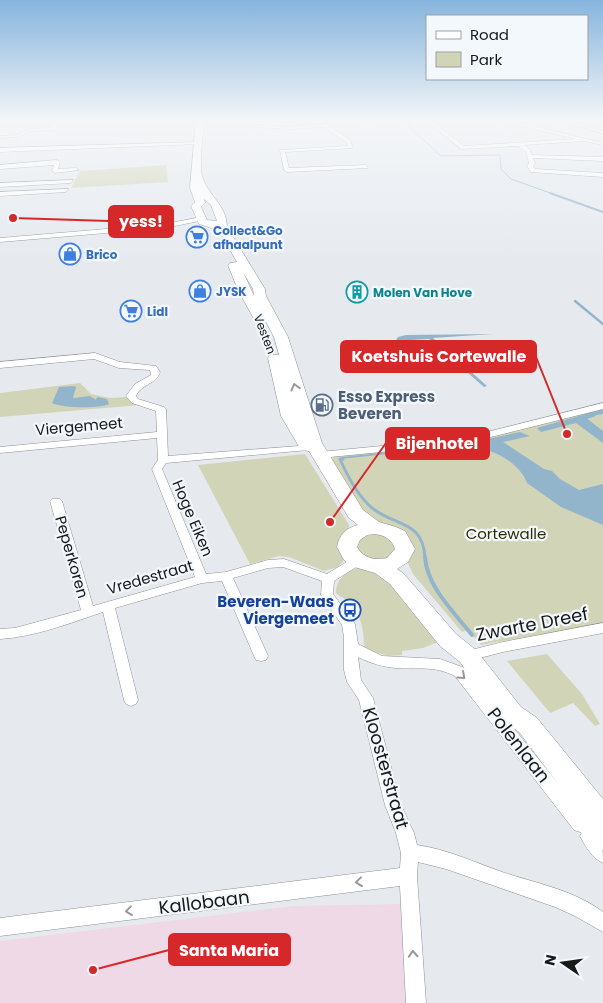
<svg xmlns="http://www.w3.org/2000/svg" width="603" height="1003" viewBox="0 0 603 1003" font-family="Poppins,sans-serif">
	<rect width="100%" height="100%" fill="#e6eaef"/>
	<path fill="#efd9e6" d="M403 904 413 1003H0V941L293 906Z"/>
	<path fill="#d2d4b7" d="M166 165 168 182 71 188 80 171Z
		M80 383 91 394 110 398 127 397 140 405 0 417V393Z
		M603 408V623L481 645 468 630 462 632 413 574 407 561 409 556 369 522 328 464 335 456 436 445Z
		M305 454 349 525 344 560 338 567 324 571 289 557 279 556 250 564 198 465Z
		M381 533 397 544 394 556 378 561 362 557 354 543 362 535Z
		M357 568 386 572 443 640 423 648 402 651V655L389 656 364 649C364 632 362 612 346 600 343 597 340 597 336 593 336 579 345 573 357 568Z
		M547 654 582 694 600 724 595 726 573 703 550 713 507 661Z"/>
	<path fill="#93b5cc" d="M493 334 433 338 487 386 484 387 429 339 410 340 403 347 373 362 366 357 393 345 398 337 406 335Z
		M74 386 76 387 73 398 90 396 96 400 97 397 107 399 109 404C100 409 61 408 52 403L59 387Z
		M603 409V414L585 417 603 431V443L576 423 541 432 537 428Z
		M520 432 530 436 503 442 544 469 552 471 560 479 579 490 603 484V525L561 507 527 483C520 463 493 449 473 447L472 445 340 459 342 457 465 444Z"/>
	<g fill="none" stroke-linecap="round" stroke-linejoin="round">
		<path stroke="#93b5cc" stroke-width="1" d="M403 121 441 156 500 155 501 169 511 179 553 194"/>
		<path stroke="#93b5cc" stroke-width="2" d="M550 193 603 212"/>
		<path stroke="#93b5cc" stroke-width="2.5" d="M575 301 603 324"/>
		<path stroke="#93b5cc" stroke-width="3" d="M585 418 594 415
			M447 440 468 437
			M343 459H340C347 475 358 496 372 508 396 527 423 520 425 558"/>
		<path stroke="#93b5cc" stroke-width="4" d="M425 557C427 587 454 612 472 635"/>
		<g stroke="#8c9094" stroke-width="1">
			<path id="street" d="M55 121H60L54 130 31 131 18 137 0 138V136L17 135 30 129 51 128Z
				M353 121H376L329 126 350 140 353 148 285 152 289 168 366 165 368 168 287 172 284 170 280 150 348 146 346 142 324 127 290 129 198 124 200 123 290 127Z
				M427 121H432L464 146 576 139 502 121H511L603 143V145L585 141 524 145 530 150 532 155 603 157V161L533 158 535 163 533 166 535 169 603 173V177L531 172 527 166 529 163 526 152 518 146 461 149Z
				M559 121H568L603 131V133Z
				M201 142 199 144 0 152V148Z
				M57 160 60 162 58 169 76 168 79 170 55 173 52 171 54 165 0 169V165Z
				M73 180 71 183 0 187V183Z
				M68 189 66 192 0 196V192Z
				M202 217 205 219 204 220 165 228 0 242V238L165 224Z
				M95 353 120 362 156 366 160 372C157 384 141 384 136 396L138 399 164 407 166 409 168 456 312 445 313 447 308 450 166 463 162 469 206 574 226 572 268 560 284 559 327 574 353 558H361L363 561 361 564 334 581 333 594 355 624 358 644 382 656 440 659 465 668 586 818 588 824 586 829 589 828C603 834 603 849 603 863 593 859 585 846 580 836L583 831 580 832 574 830 455 676C433 665 419 670 396 668 383 667 370 663 358 657L361 680 373 698 401 805 414 833 417 845C446 849 474 862 502 872 535 883 574 890 603 912V932L575 916 555 907 446 869 418 862 417 876 426 1003H406L400 886 0 936V918L400 868 401 853 396 833 385 805 359 700 347 682 344 670V637L342 625 321 595 322 581 283 567 268 568 233 578 268 656 266 660 261 661 256 660 254 656 222 581 202 583 115 608 138 700 136 704 131 706 126 704 124 700 103 612C70 623 35 637 0 639V629L15 628 81 610 50 501 52 499H60L62 501 93 606 195 577 152 469 158 460 157 438 0 453V447L157 432 156 411 132 403 126 396 135 384 151 375 150 370 119 368 94 359 0 368V362Z
				M603 403V409L463 444 320 458 315 455 320 452 463 438Z
				M603 623V633L503 652 468 661 463 660 461 656 463 652 503 642Z"/>
		</g>
		<g stroke="#8c9094" stroke-width="1">
			<path id="primary" d="M196 121H204C203 134 199 166 202 176 208 196 227 205 227 227L265 289 266 296 288 337 322 443 363 510 379 522 396 527 405 531 415 549 408 562 397 569 404 574 456 634 476 650 521 707 537 718 603 799V850C588 845 577 829 570 814L574 805 519 732 503 721 460 662 440 646 390 584 375 573 351 566 344 560 337 547C339 535 346 528 358 525L349 518 309 451 301 450 281 416 268 358 270 355H279L274 337 264 318 259 320 254 319 238 290 228 265 230 263 237 262 217 227 211 228 199 224 191 206 195 202 190 188ZM204 199 211 205 217 221 207 220 201 207 205 203ZM243 272 253 289 254 296ZM374 534C384 535 392 539 395 549L387 558C375 561 363 558 357 547L360 540 367 535Z"/>
		</g>
		<use href="#street" fill="#fff" fill-rule="evenodd"/>
		<use href="#primary" fill="#fff" fill-rule="evenodd"/>
	</g>
	<defs><path id="oneway-chevron" d="M-2-3.5L2.5 0L-2 3.5" fill="none" stroke-width="1.6" stroke-linecap="round" stroke-linejoin="round" transform="scale(1.25)"/></defs>
	<g stroke="#979898">
		<use href="#oneway-chevron" transform="translate(295 387) rotate(-105)"/>
		<use href="#oneway-chevron" transform="translate(462 676) rotate(42)"/>
		<use href="#oneway-chevron" transform="translate(359 882) rotate(173)"/>
		<use href="#oneway-chevron" transform="translate(129 911) rotate(173)"/>
		<use href="#oneway-chevron" transform="translate(413 954) rotate(-93)"/>
	</g>
	<linearGradient id="sky" x2="0" y2="1"><stop stop-color="#86b4dd"/><stop offset="0.46" stop-color="#f4f6f8"/><stop offset="1" stop-color="#f4f6f8" stop-opacity="0"/></linearGradient>
	<rect width="603" height="262" fill="url(#sky)"/>
	<defs>
		<g id="supermarket-ring" transform="scale(1.125)"><circle r="9.5" fill="#f3f8fc" stroke="#3f7fe0" stroke-width="1.5"/><path d="M-6-5.5h2.5l.6 2H6L4.5 2H-2.5L-4.4-4H-6ZM-1.5 3.2a1.3 1.3 0 1 0 .1 0ZM3 3.2a1.3 1.3 0 1 0 .1 0Z" fill="#3f7fe0"/></g>
		<g id="shop-ring" transform="scale(1.125)"><circle r="9.5" fill="#f3f8fc" stroke="#3f7fe0" stroke-width="1.5"/><path d="M-5-2.5h2.3a2.7 3.5 0 0 1 5.4 0H5L5.5 6h-11ZM-1.5-2.5h3a1.5 2.3 0 0 0-3 0Z" fill="#3f7fe0"/></g>
		<g id="building-ring" transform="scale(1.125)"><circle r="9.5" fill="#f3f8fc" stroke="#0f9aa8" stroke-width="1.5"/><path d="M-4-6H4V6H1V3H-1V6H-4ZM-2.5-4.3h1.7v1.8h-1.7ZM.8-4.3h1.7v1.8H.8ZM-2.5-1h1.7V.8h-1.7ZM.8-1h1.7V.8H.8Z" fill="#0f9aa8"/></g>
		<g id="fuel-ring" transform="scale(1.125)"><circle r="9.5" fill="#f3f8fc" stroke="#5c6f8a" stroke-width="1.5"/><path d="M-5.5-6h7V0h2V4h1.3V-2.5L3-4.5l.8-.8L6-3V5H2.5V1h-1V6h-7ZM-4.2-4.7v3.2H.2V-4.7Z" fill="#5c6f8a"/></g>
		<g id="bus-ring" transform="scale(1.125)"><circle r="9.5" fill="#f3f8fc" stroke="#1a4fb4" stroke-width="1.5"/><path d="M-5-6H5V4H4V6H2V4H-2V6H-4V4H-5ZM-3.5-4V0h7V-4ZM-3.5 1.2v1.5H-2V1.2ZM2 1.2v1.5H3.5V1.2Z" fill="#1a4fb4"/></g>
	</defs>
	<g fill-rule="evenodd">
		<use href="#supermarket-ring" x="197" y="237"/>
		<use href="#shop-ring" x="70" y="254"/>
		<use href="#shop-ring" x="200" y="291"/>
		<use href="#building-ring" x="357" y="292"/>
		<use href="#supermarket-ring" x="131" y="311"/>
		<use href="#fuel-ring" x="322" y="405"/>
		<use href="#bus-ring" x="350" y="610"/>
	</g>
	<g text-anchor="middle" dominant-baseline="central" stroke-width="4.5" stroke-linejoin="round" paint-order="stroke">
		<g font-size="12" font-weight="bold" fill="#366cbe" stroke="#f3f8fc" text-anchor="start">
			<text x="213" y="230">Collect&amp;Go<tspan x="213" dy="14">afhaalpunt</tspan></text>
			<text x="86" y="254">Brico</text>
			<text x="216" y="291">JYSK</text>
			<text x="147" y="311">Lidl</text>
		</g>
		<g font-size="12" font-weight="bold" fill="#0d838f" stroke="#f3f8fc" text-anchor="start">
			<text x="373" y="292">Molen Van Hove</text>
		</g>
		<g font-size="12" fill="#17191a" stroke="#f3f8fc">
			<text transform="translate(265 334) rotate(69)">Vesten</text>
		</g>
		<g font-size="15" font-weight="bold" fill="#4e5e75" stroke="#f3f8fc" text-anchor="start">
			<text x="338" y="396">Esso Express<tspan x="338" dy="17">Beveren</tspan></text>
		</g>
		<g font-size="15" fill="#17191a" stroke="#f3f8fc">
			<text transform="translate(79 426) rotate(-5)">Viergemeet</text>
			<text transform="translate(193 518) rotate(67)">Hoge Eiken</text>
			<text transform="translate(72 557) rotate(74)">Peperkoren</text>
			<text transform="translate(150 577) rotate(-16)">Vredestraat</text>
		</g>
		<g font-size="15" fill="#2c2d00" stroke="#f3f8fc">
			<text x="506" y="533">Cortewalle</text>
		</g>
		<g font-size="15" font-weight="bold" fill="#164399" stroke="#f3f8fc" text-anchor="end">
			<text x="334" y="601">Beveren-Waas<tspan x="334" dy="17">Viergemeet</tspan></text>
		</g>
		<g font-size="18" fill="#17191a" stroke="#f3f8fc">
			<text transform="translate(532 624) rotate(-11)">Zwarte Dreef</text>
			<text transform="translate(519 745) rotate(52)">Polenlaan</text>
			<text transform="translate(386 768) rotate(74)">Kloosterstraat</text>
			<text transform="translate(204 902) rotate(-7)">Kallobaan</text>
		</g>
	</g>
	<path fill="none" stroke="#d62828" stroke-width="2" d="M13 218L109 221M567 434L536 357M330 522L386 443M93 970L169 950"/>
	<g fill="#d62828" stroke="#f3f8fc" stroke-width="2">
		<circle cx="13" cy="218" r="5"/>
		<circle cx="567" cy="434" r="5"/>
		<circle cx="330" cy="522" r="5"/>
		<circle cx="93" cy="970" r="5"/>
	</g>
	<g fill="#d62828" stroke="#d62828" stroke-width="2">
		<rect x="109" y="206" width="64" height="31" rx="5"/>
		<rect x="341" y="341" width="195" height="31" rx="5"/>
		<rect x="386" y="428" width="103" height="31" rx="5"/>
		<rect x="169" y="934" width="121" height="31" rx="5"/>
	</g>
	<g font-size="16" text-anchor="middle" font-weight="bold" fill="#fff">
		<text x="141" y="227">yess!</text>
		<text x="439" y="362">Koetshuis Cortewalle</text>
		<text x="437" y="449">Bijenhotel</text>
		<text x="229" y="956">Santa Maria</text>
	</g>
	<rect x="426" y="15" width="162" height="65" fill="#f3f8fc" stroke="#9b9fa2"/>
	<rect x="436" y="31" width="25" height="8" fill="#ffffff" stroke="#9b9fa2"/>
	<text x="470" y="40" font-size="15" fill="#17191a">Road</text>
	<rect x="436" y="52" width="25" height="15" fill="#d2d4b7" stroke="#9b9fa2"/>
	<text x="470" y="65" font-size="15" fill="#17191a">Park</text>
	<g transform="translate(563 963) rotate(283)" stroke="#f3f8fc" stroke-width="4" paint-order="stroke">
	<path d="M0-4L9 19L0 12L-9 19Z" fill="#17191a"/>
	<text y="-8" font-size="14" font-weight="bold" text-anchor="middle" fill="#17191a">N</text>
	</g>
</svg>
